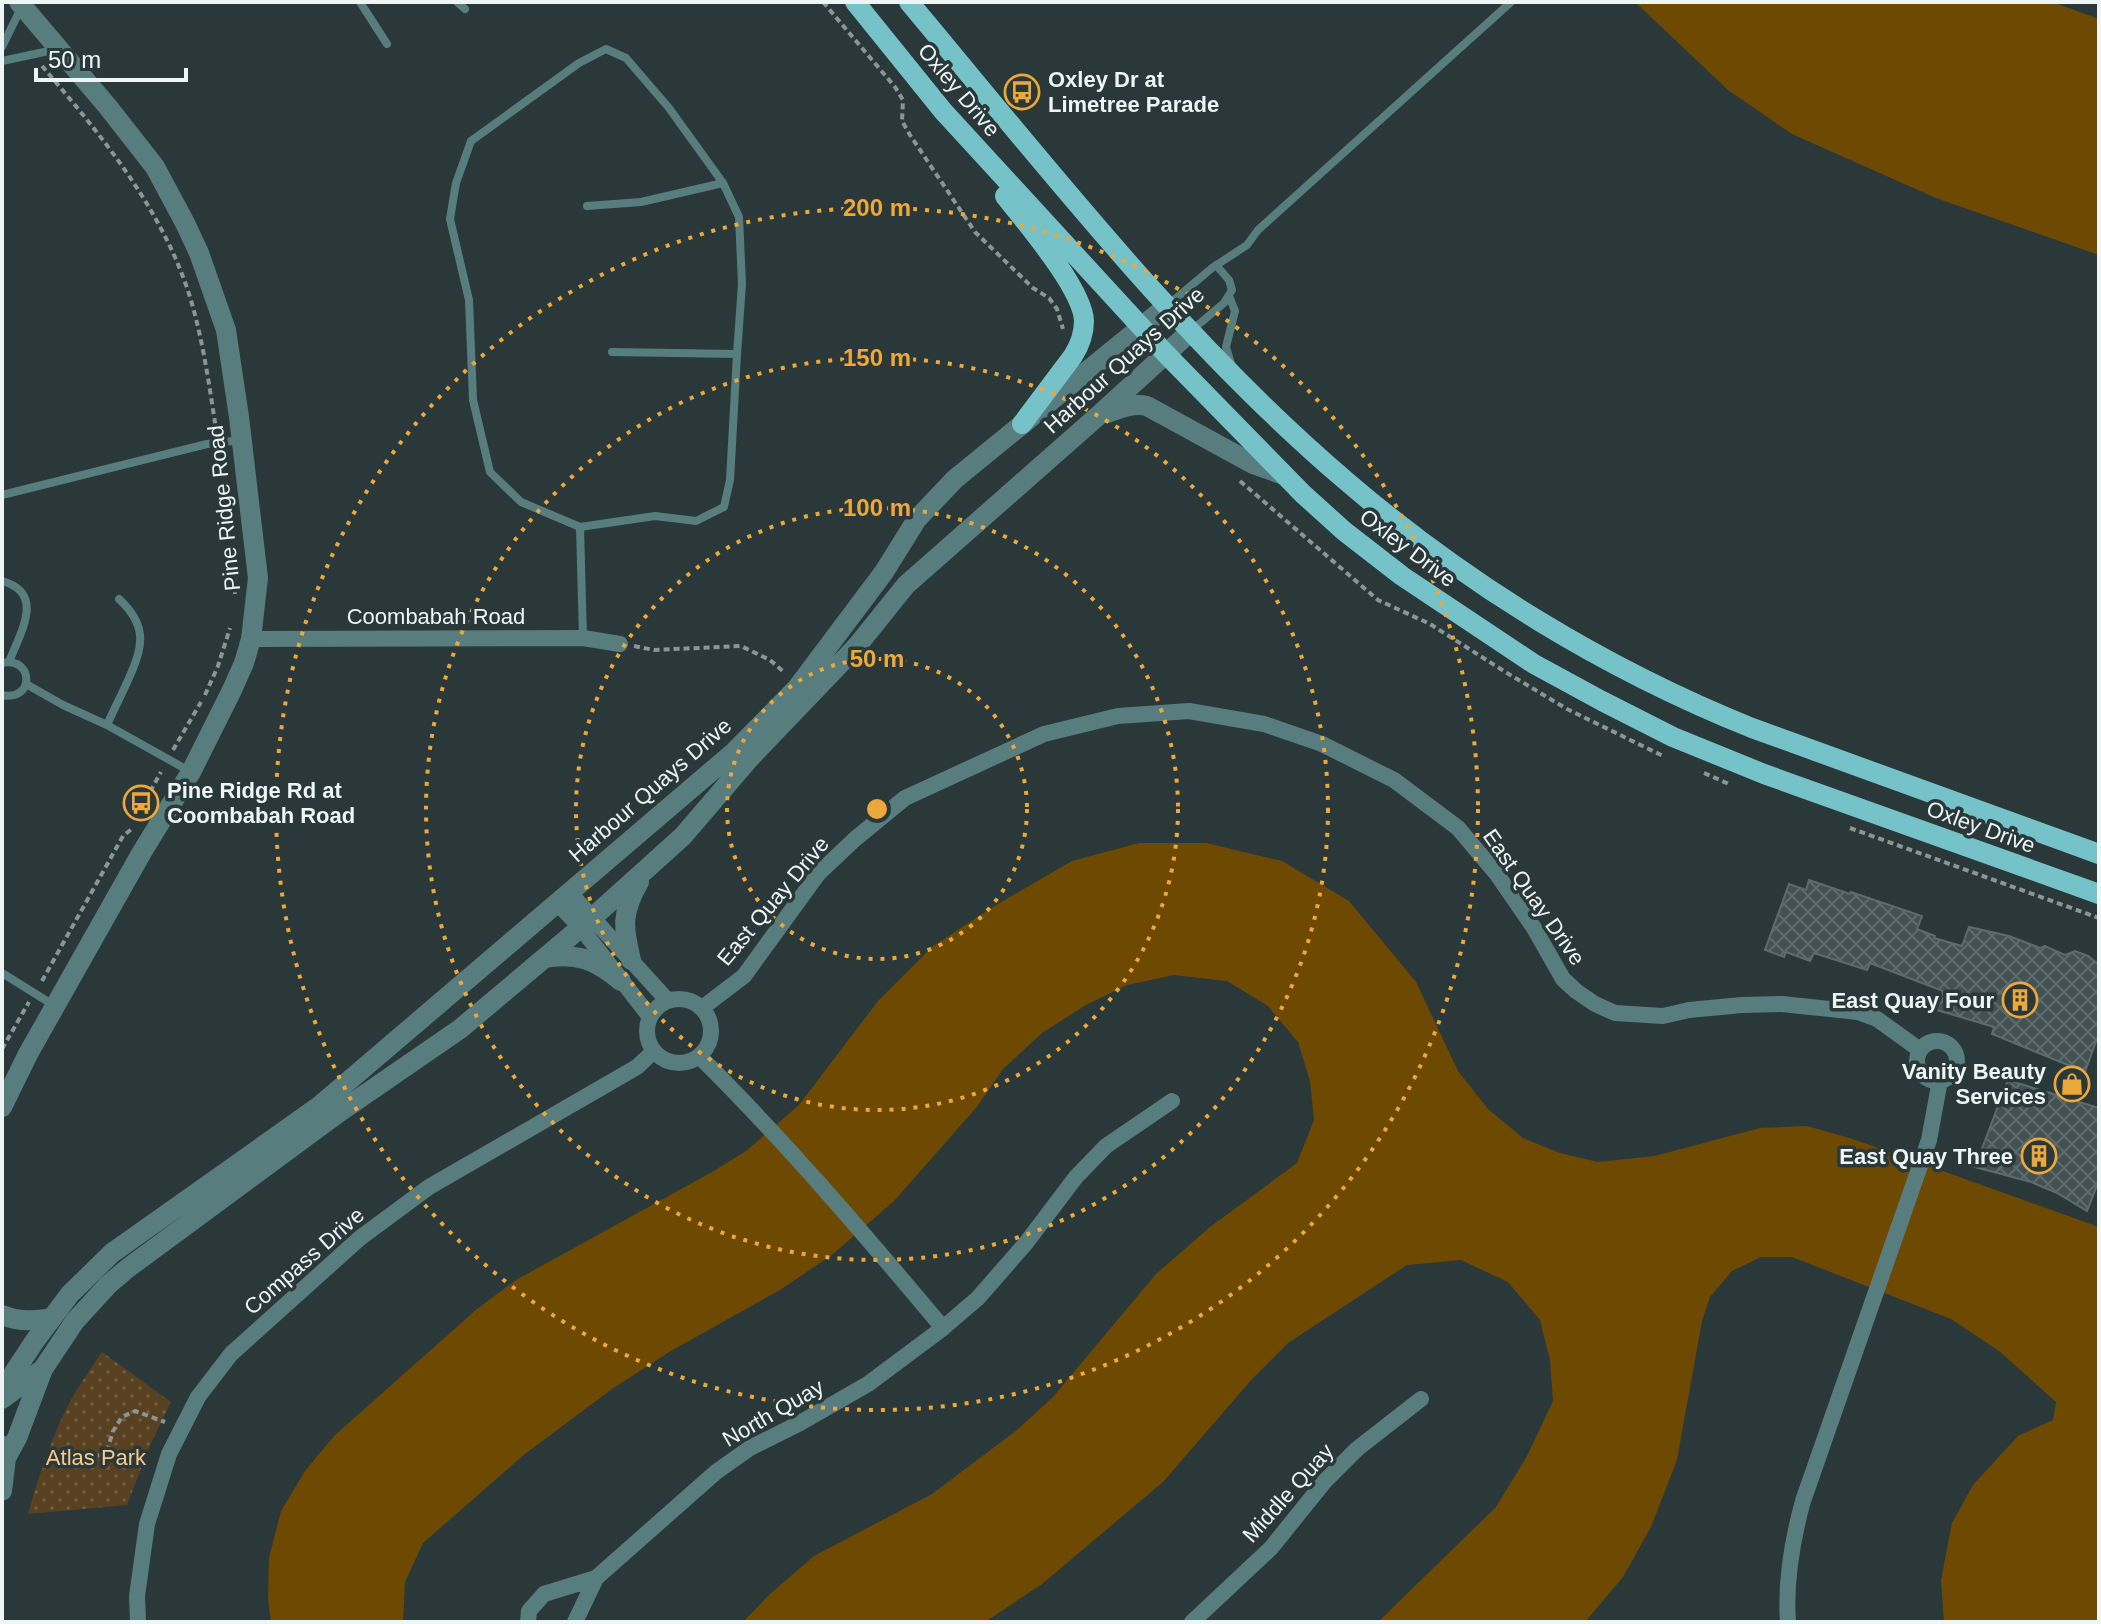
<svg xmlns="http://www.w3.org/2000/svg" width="2101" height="1624" viewBox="0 0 2101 1624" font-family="Arial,sans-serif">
	<defs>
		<pattern id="park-dots" width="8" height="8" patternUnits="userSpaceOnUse" patternTransform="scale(2)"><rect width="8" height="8" fill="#584121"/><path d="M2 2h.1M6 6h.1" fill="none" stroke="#705d42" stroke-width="1.8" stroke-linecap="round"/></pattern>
		<pattern id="building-cross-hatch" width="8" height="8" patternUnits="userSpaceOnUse" patternTransform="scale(2)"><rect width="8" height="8" fill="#435152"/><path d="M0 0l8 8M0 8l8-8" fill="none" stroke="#5e6b6c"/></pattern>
	</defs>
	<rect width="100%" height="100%" fill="#2b3839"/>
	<path fill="url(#park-dots)" d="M102 1352 171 1402 151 1443 127 1505 28 1514C39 1475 52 1435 72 1398 81 1382 92 1367 102 1352Z"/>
	<path fill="#6e4902" d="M1635 2H2052L2099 19V255L1936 198 1792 134 1728 90Z
		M1139 843H1206L1282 861 1349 901 1416 982 1458 1071 1488 1109 1523 1138 1560 1153 1598 1162 1655 1156 1760 1128 1807 1126 1853 1139 2099 1227V1622H1944L1941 1580 1952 1523 1973 1485 2018 1436 2053 1420 2056 1402 1999 1351 1951 1319 1792 1257H1761L1732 1271 1710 1297 1702 1321 1677 1460 1651 1527 1623 1577 1585 1622H1378L1496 1507 1527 1456 1553 1401 1550 1360 1540 1320 1508 1282 1461 1260 1407 1265 1288 1343 1253 1378 1163 1482 1042 1584 985 1622H743L770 1594 814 1556 932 1494 1017 1430 1053 1397 1156 1274 1210 1227 1297 1163 1314 1120 1310 1081 1298 1042 1268 1006 1227 981 1174 975 1127 985 1086 1005 1042 1033 1003 1069 976 1108 894 1201 833 1254 780 1290 669 1352 612 1389 525 1454 423 1543 405 1582 403 1622H271L268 1599 269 1558 281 1511 305 1471 334 1436 477 1309 516 1280 712 1172 746 1151 799 1105 878 1001 932 947 996 905 1072 861Z"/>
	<path fill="url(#building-cross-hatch)" stroke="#5d6b6c" stroke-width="2" d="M1809 880 1850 894 1851 892 1922 916 1917 929 1935 936 1934 938 1962 946 1969 927 2009 936 2040 948 2045 946 2065 955 2075 951 2088 956 2099 965V1033L2085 1072 1992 1034 1994 1027 1937 1010 1943 991 1870 963 1867 970 1814 953 1810 961 1786 952 1784 957 1765 950 1789 884 1806 890Z
		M2008 1080 2099 1108V1180L2087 1211 2057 1193 2031 1182 1975 1167Z"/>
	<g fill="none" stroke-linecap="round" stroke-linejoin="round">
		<path stroke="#8b9596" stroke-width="4" stroke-dasharray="6 4" stroke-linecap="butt" d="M823 2 895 87 903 100 902 121 910 135 975 232 1033 288 1049 298 1057 309 1063 329
			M42 66C101 135 162 208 190 297 203 340 209 384 216 429
			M219 453 231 536
			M1240 481 1378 600 1430 624 1507 673 1567 709 1663 756
			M233 548 235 596
			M634 646 654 650 741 646 770 660 785 673
			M205 695 218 666 230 628
			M173 750 201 702
			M1704 773 1729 784
			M143 810 145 801 161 772
			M1850 828 2099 918
			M42 981 123 836 133 828
			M2 1049 29 1002
			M104 1461 113 1431 122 1417 135 1411 165 1422
			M92 1462 96 1455 105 1456"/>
		<path stroke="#587d7f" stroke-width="8" d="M360 2 387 44
			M457 2 465 9
			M2 47 21 8
			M606 49 626 58 669 108 723 183 739 217 742 284 737 354 730 480 724 507 696 521 655 516 580 527 521 502 490 472 473 400 469 300 450 219 456 183 471 141 579 63Z
			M2 61 58 49
			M587 206 641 202 723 183
			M1229 296 1235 311 1226 347 1231 364
			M1168 305 1212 268 1247 245 1258 230 1511 2
			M1192 330 1224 303 1232 290 1229 280 1216 265
			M612 352 737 354
			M2 495 207 444 241 440
			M580 527 583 638
			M2 581C46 593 20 633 9 662
			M2 663C34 656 35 702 2 695
			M26 684 63 705 107 725 191 772
			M107 725C114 709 122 694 129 678 144 646 147 625 119 599
			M2 973 55 1006"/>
		<path stroke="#587d7f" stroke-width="16" d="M251 639 583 638 620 644
			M569 892 668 1001
			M557 903 581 928 650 1017
			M647 1031a32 32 0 1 1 64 0a32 32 0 1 1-64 0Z
			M702 1008 744 976 818 874 855 839 905 798 1044 734 1118 716 1189 711 1264 724 1322 744 1394 780 1458 828 1496 873 1534 928 1563 979 1576 991 1595 1004 1615 1013 1663 1016 1689 1010 1742 1005 1782 1004 1858 1012 1877 1019 1920 1050
			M1917 1061a20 20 0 1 1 40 0a20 20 0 1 1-40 0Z
			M699 1056C786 1142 865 1235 943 1328
			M138 1622 137 1596 147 1524 169 1454 198 1397 231 1354 360 1238 429 1187 637 1067 654 1051
			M528 1622 529 1611 544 1594 596 1578 716 1472 750 1448 800 1423 868 1384 943 1328 978 1298 1026 1243 1076 1177 1106 1146 1172 1101
			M575 1622 596 1578
			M1192 1622 1271 1548 1325 1481 1357 1449 1421 1399
			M1788 1622C1785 1581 1792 1541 1803 1501L1929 1140 1940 1080"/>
		<path stroke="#587d7f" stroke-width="20" d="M1107 413C1121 408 1133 403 1147 406L1253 464 1284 475
			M544 958C577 952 596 960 621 981
			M631 960C623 927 621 913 639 882
			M2 1107 28 1054 142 852 191 772 232 690 244 663 251 639 258 578 239 417 226 330 199 253 185 223 155 167 108 107 19 2
			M2 1315C19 1322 34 1321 51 1318
			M2 1391 34 1342 70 1294 112 1253 318 1107 734 752 797 688 884 572 917 519 955 479 1167 306
			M2 1399 43 1369 75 1321 108 1285 128 1268 341 1111 460 1029 592 918 683 836 749 759 857 646 906 585 1099 415 1191 331
			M6 1458 17 1438 43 1369
			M2 1491 6 1458 3 1446"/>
		<path stroke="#75c3c9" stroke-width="20" d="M855 2 943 111 1166 354 1303 494 1344 531 1402 576 1534 664 1602 701 1673 737 1764 774 2099 894
			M909 2C1047 167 1181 340 1345 480 1466 584 1605 669 1752 728L2099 854
			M1005 196C1026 223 1083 289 1084 321 1084 334 1080 345 1073 356L1022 424"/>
	</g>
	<g fill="none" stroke="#eda83b" stroke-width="4" stroke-dasharray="4 8">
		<circle cx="877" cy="809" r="150"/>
		<circle cx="877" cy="809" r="301"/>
		<circle cx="877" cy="809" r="451"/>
		<circle cx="877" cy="809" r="601"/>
	</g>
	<defs>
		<g id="bus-ring" transform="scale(1.8)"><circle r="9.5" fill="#2b3839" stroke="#eda83b" stroke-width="1.5"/><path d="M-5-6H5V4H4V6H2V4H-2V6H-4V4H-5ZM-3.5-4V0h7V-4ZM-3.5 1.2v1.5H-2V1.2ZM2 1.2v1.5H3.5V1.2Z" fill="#eda83b"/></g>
		<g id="building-ring" transform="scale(1.8)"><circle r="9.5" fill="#2b3839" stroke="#eda83b" stroke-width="1.5"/><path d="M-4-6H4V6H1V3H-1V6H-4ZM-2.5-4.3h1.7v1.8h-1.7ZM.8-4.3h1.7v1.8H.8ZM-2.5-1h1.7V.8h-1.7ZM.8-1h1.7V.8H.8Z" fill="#eda83b"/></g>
		<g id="shop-ring" transform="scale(1.8)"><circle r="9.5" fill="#2b3839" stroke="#eda83b" stroke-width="1.5"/><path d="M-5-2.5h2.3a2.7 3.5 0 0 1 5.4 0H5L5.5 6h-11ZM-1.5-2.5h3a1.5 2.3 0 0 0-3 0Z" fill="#eda83b"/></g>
	</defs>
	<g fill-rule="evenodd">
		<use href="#bus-ring" x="1022" y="92"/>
		<use href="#bus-ring" x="141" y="803"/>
		<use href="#building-ring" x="2020" y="1000"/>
		<use href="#shop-ring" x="2072" y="1084"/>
		<use href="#building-ring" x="2039" y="1156"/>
	</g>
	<g text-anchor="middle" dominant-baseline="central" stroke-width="7" stroke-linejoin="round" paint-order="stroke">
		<g font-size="22" font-weight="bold" fill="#edf5f5" stroke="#2b3839" text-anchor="end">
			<text x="1048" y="79" text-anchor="start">Oxley Dr at<tspan x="1048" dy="25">Limetree Parade</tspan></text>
			<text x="167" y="790" text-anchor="start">Pine Ridge Rd at<tspan x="167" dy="25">Coombabah Road</tspan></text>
			<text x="1994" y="1000">East Quay Four</text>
			<text x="2046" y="1071">Vanity Beauty<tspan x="2046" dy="25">Services</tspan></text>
			<text x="2013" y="1156">East Quay Three</text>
		</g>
		<g font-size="22" fill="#edf5f5" stroke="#2b3839">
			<text transform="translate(959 90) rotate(50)">Oxley Drive</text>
			<text transform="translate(1124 360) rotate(-42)">Harbour Quays Drive</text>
			<text transform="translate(224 508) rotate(-96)">Pine Ridge Road</text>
			<text transform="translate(1408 548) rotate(37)">Oxley Drive</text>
			<text x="436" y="616">Coombabah Road</text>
			<text transform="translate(650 790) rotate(-41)">Harbour Quays Drive</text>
			<text transform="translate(1981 827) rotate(20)">Oxley Drive</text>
			<text transform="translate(1534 897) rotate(55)">East Quay Drive</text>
			<text transform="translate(773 901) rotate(-50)">East Quay Drive</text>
			<text transform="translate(304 1261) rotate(-41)">Compass Drive</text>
			<text transform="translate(773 1413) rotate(-30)">North Quay</text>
			<text transform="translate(1288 1493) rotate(-48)">Middle Quay</text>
		</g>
		<g font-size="22" fill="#f8c989" stroke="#2b3839">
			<text x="96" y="1457">Atlas Park</text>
		</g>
	</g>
	<circle cx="877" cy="809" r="12" fill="#eda83b" stroke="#2b3839" stroke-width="4"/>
	<g font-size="24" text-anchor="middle" font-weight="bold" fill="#eda83b" stroke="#2b3839" stroke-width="7" stroke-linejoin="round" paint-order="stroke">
		<text x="877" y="216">200 m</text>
		<text x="877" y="366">150 m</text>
		<text x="877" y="516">100 m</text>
		<text x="877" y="667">50 m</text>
	</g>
	<rect width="2101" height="1624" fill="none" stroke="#edf5f5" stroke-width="8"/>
	<path d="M36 68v12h150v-12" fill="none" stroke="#edf5f5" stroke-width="4"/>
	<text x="48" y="68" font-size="24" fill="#edf5f5" stroke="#2b3839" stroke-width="6" paint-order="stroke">50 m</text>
</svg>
